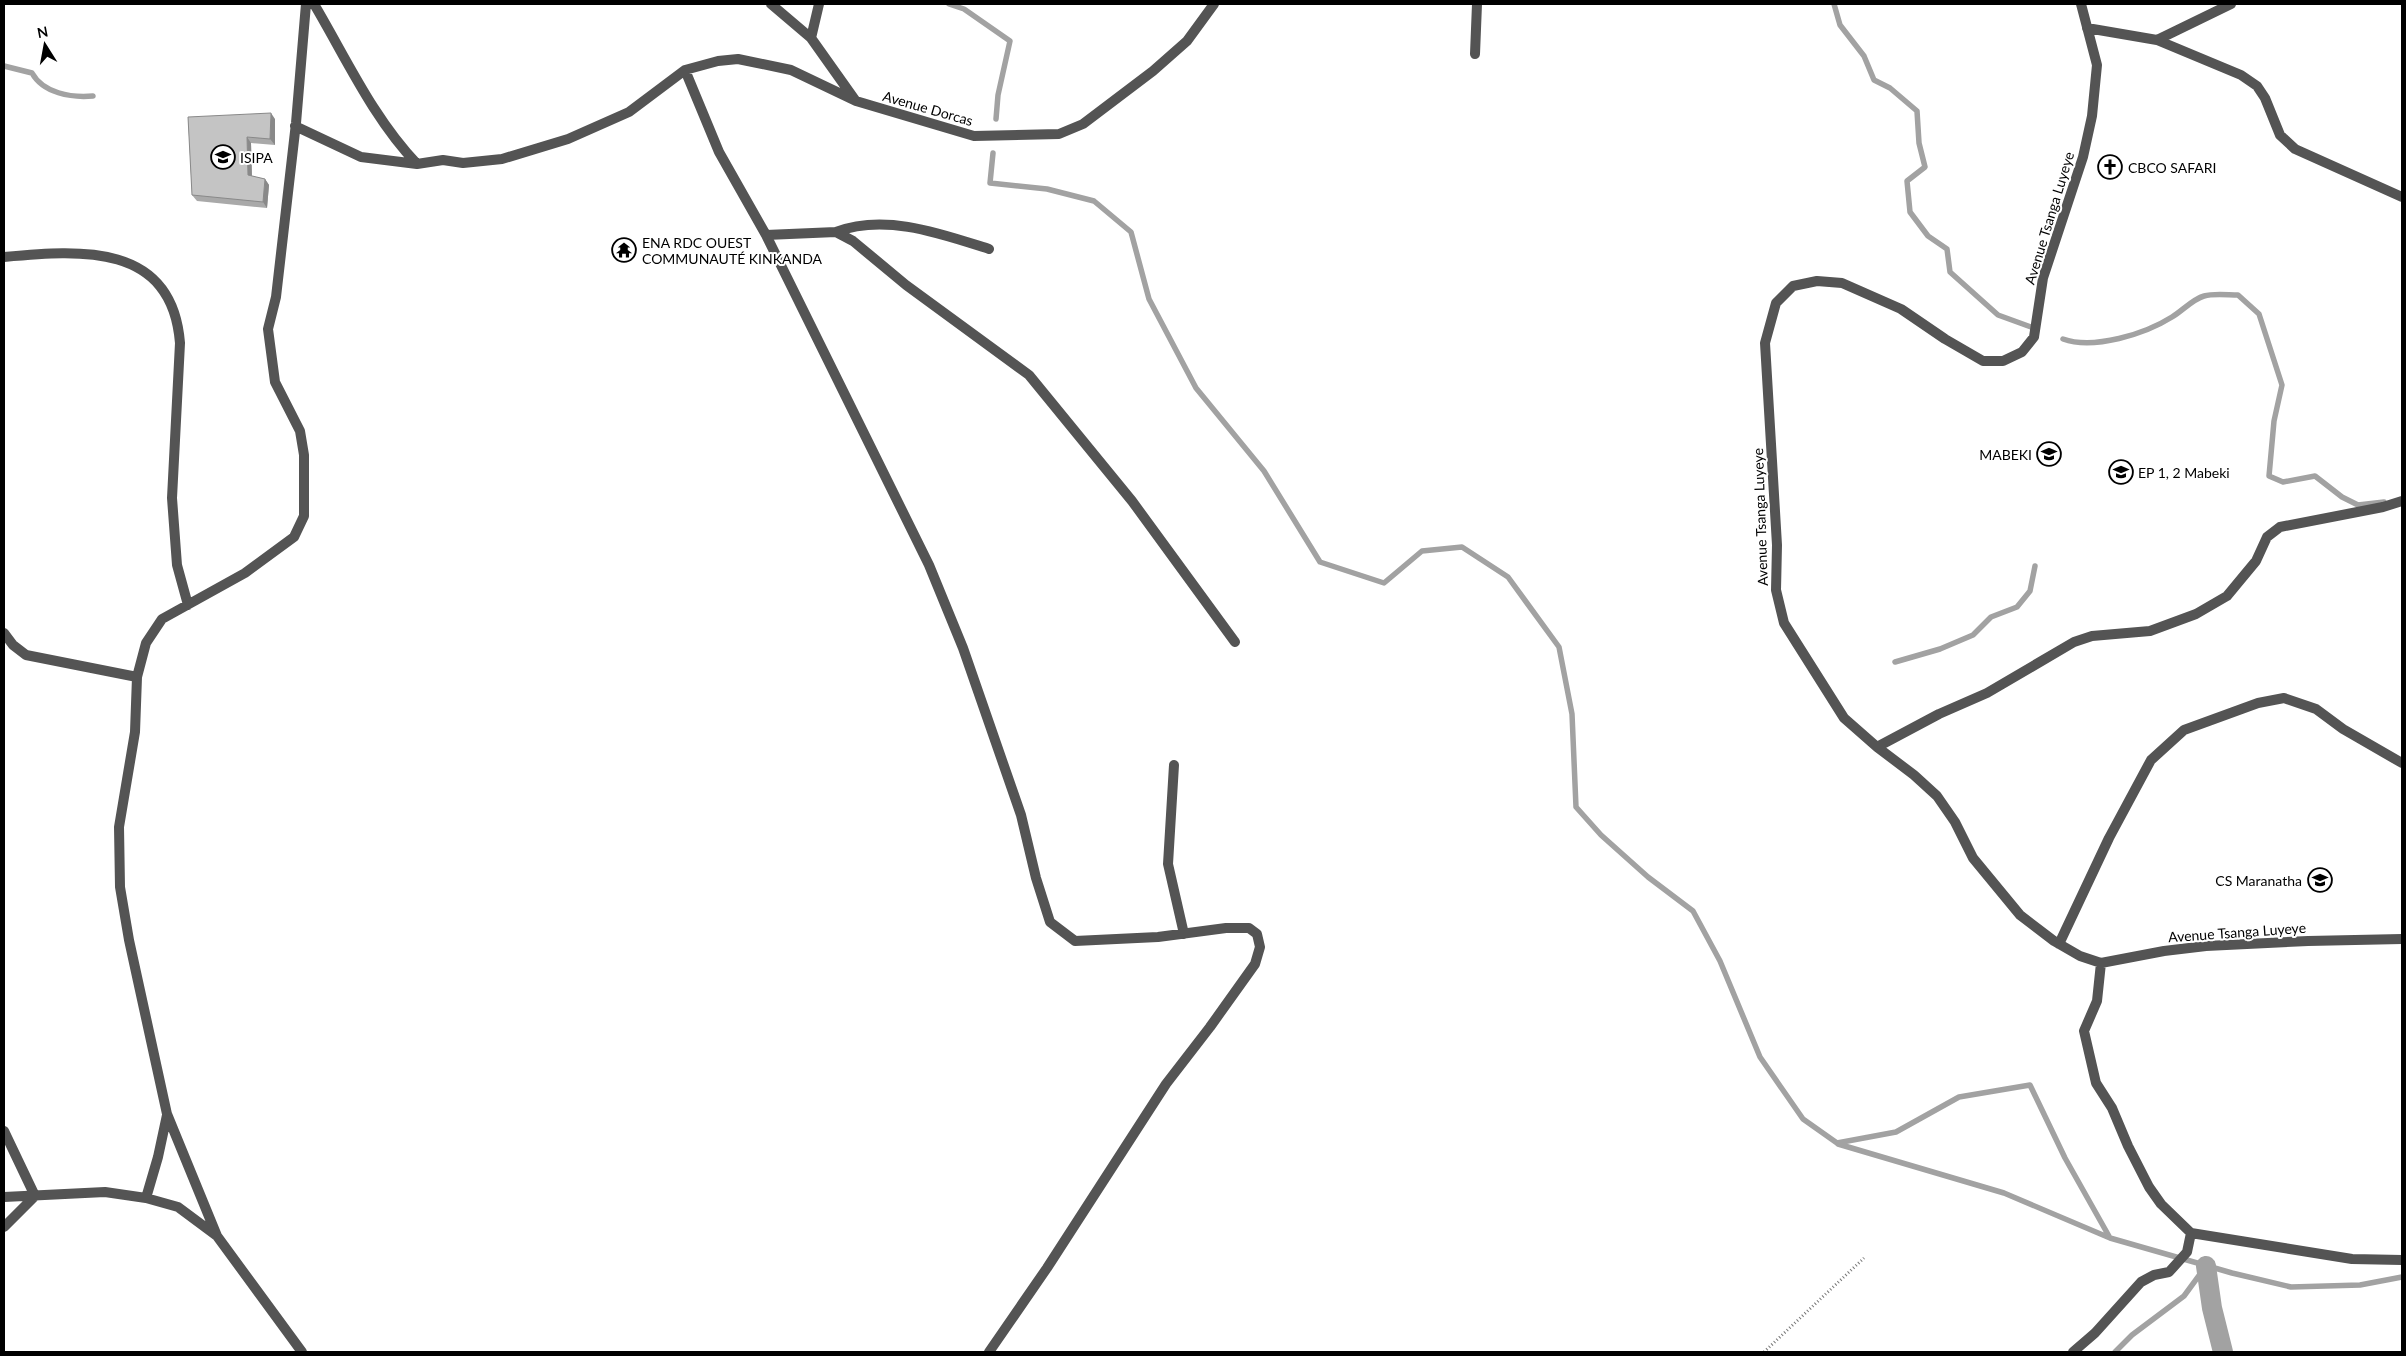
<svg xmlns="http://www.w3.org/2000/svg" width="2406" height="1356" viewBox="0 0 2406 1356" font-family="Lato,sans-serif">
	<rect width="100%" height="100%" fill="#fff"/>
	<g fill="none" stroke-linecap="round" stroke-linejoin="round">
		<path stroke="#a2a2a2" stroke-width="5.5" d="M949 4 964 9 1010 41 998 95 996 119
			M1834 4 1840 25 1864 56 1874 80 1890 88 1917 111 1919 143 1925 167 1907 181 1910 212 1928 236 1947 249 1950 272 1998 315 2031 327
			M4 66 32 73C43 93 71 98 93 96
			M993 153 990 183 1047 189 1094 201 1131 232 1149 299 1196 388 1264 471 1320 562 1384 583 1422 551 1462 547 1508 577 1559 647 1572 714 1576 807 1601 835 1648 877 1693 911 1720 961 1760 1057 1803 1119 1837 1143 1896 1132 1959 1097 2030 1085 2065 1158 2110 1238 2232 1273 2291 1287 2360 1285 2402 1277
			M2063 339C2094 350 2145 334 2172 317 2182 311 2193 299 2204 296 2214 293 2228 295 2238 295L2259 314 2282 385 2274 421 2269 476 2283 482 2315 476 2342 497 2358 505 2384 502
			M1895 662 1940 649 1973 635 1991 617 2017 607 2030 591 2035 566
			M1838 1144 2004 1193 2110 1238
			M2115 1352 2132 1335 2184 1296 2206 1266"/>
		<path stroke="#a2a2a2" stroke-width="20" d="M2206 1266 2212 1308 2223 1352"/>
		<path stroke="#767676" stroke-width="3" stroke-dasharray="1 2.5" stroke-linecap="butt" d="M1764 1352 1864 1258"/>
		<path stroke="#545454" stroke-width="10" d="M314 4C346 58 373 118 417 164L443 160 463 163 502 159 568 139 629 112 685 70 718 61 738 59 791 70 856 101 974 136 1059 134 1083 124 1153 71 1187 41 1214 4
			M771 4 811 38 855 100
			M2081 4 2097 65 2092 116 2083 157 2043 278 2034 337 2022 352 2003 361H1983L1945 339 1901 309 1842 283 1817 281 1793 286 1776 303 1765 343 1777 545 1776 590 1784 623 1844 718 1877 747 1914 775 1937 796 1955 822 1973 858 2020 915 2054 941 2080 956 2101 963 2164 951 2206 946 2308 941 2402 939
			M2087 28 2157 40 2241 75 2257 86 2265 98 2280 135 2295 149 2402 197
			M811 38 819 4
			M2157 40 2231 4
			M1475 54 1477 4
			M685 70 719 152 766 235 929 565 963 648 1021 815 1036 878 1050 922 1075 941 1158 937 1226 928H1249L1257 934 1260 947 1255 964 1210 1027 1166 1084 1047 1268 989 1352
			M295 126 361 157 417 164
			M836 232C885 213 942 234 989 249
			M766 235 836 232 853 241 906 285 1029 375 1132 501 1235 642
			M4 257C80 250 172 242 180 343L172 498 177 565 188 605
			M4 633 13 645 26 655 137 677
			M1877 747 1939 714 1987 693 2074 642 2092 636 2150 631 2196 614 2227 596 2256 561 2267 537 2280 527 2383 507 2402 501
			M1174 765 1168 864 1184 934
			M2059 944 2109 838 2151 760 2184 730 2258 703 2284 698 2316 709 2343 729 2402 763
			M4 1131 35 1196 4 1227
			M4 1197 105 1192 146 1198 178 1207 217 1236 302 1352
			M146 1198 158 1157 167 1115
			M2191 1233 2352 1259 2402 1260
			M217 1236 167 1114 129 940 120 887 119 827 135 732 137 677 146 643 162 619 245 573 294 537 304 516V455L300 431 275 382 268 329 276 297 296 123 306 4
			M2073 1352 2095 1333 2141 1282 2154 1275 2169 1272 2187 1252 2191 1233 2161 1204 2149 1187 2128 1146 2112 1108 2096 1083 2084 1031 2097 1001 2101 963"/>
	</g>
	<path fill="#a9a9a9" d="M188 117 275 119V145L251 143 252 176 265 179 269 185 267 208 197 201 192 195Z"/>
	<path fill="#898989" d="M271 113 275 119V145L270 139Z
		M247 137 251 143 252 181 248 175Z
		M265 179 269 185 267 208 263 202Z"/>
	<path fill="#c4c4c4" stroke="#898989" d="M271 113 270 139 247 137 248 175 265 179 263 202 192 195 188 117Z"/>
	<defs>
		<g id="university-ring" transform="scale(1.25)"><circle r="9.5" fill="#fff" stroke="#000" stroke-width="1.5"/><path d="M0-5L7-2L0 1L-7-2ZM-4 1L0 2.5L4 1V4Q0 6-4 4Z" fill="#000"/></g>
		<g id="church-ring" transform="scale(1.25)"><circle r="9.5" fill="#fff" stroke="#000" stroke-width="1.5"/><path d="M-1.2-6h2.4v3.5h3.3v2.4h-3.3V6h-2.4V-.1h-3.3v-2.4h3.3Z" fill="#000"/></g>
		<g id="temple-ring" transform="scale(1.25)"><circle r="9.5" fill="#fff" stroke="#000" stroke-width="1.5"/><path d="M0-6L5-2H3V0L6.5 2.5H4V6H1.5V3h-3V6H-4V2.5H-6.5L-3 0V-2H-5Z" fill="#000"/></g>
		<g id="school-ring" transform="scale(1.25)"><circle r="9.5" fill="#fff" stroke="#000" stroke-width="1.5"/><path d="M0-5L7-2L0 1L-7-2ZM-4 1L0 2.5L4 1V4Q0 6-4 4Z" fill="#000"/></g>
	</defs>
	<g fill-rule="evenodd">
		<use href="#university-ring" x="223" y="157"/>
		<use href="#church-ring" x="2110" y="167"/>
		<use href="#temple-ring" x="624" y="250"/>
		<use href="#school-ring" x="2049" y="454"/>
		<use href="#school-ring" x="2121" y="472"/>
		<use href="#school-ring" x="2320" y="880"/>
	</g>
	<g text-anchor="middle" dominant-baseline="central" stroke-width="4" stroke-linejoin="round" paint-order="stroke">
		<g font-size="14" fill="#000" stroke="#fff">
			<text transform="translate(928 108) rotate(16)">Avenue Dorcas</text>
			<text transform="translate(2049 218) rotate(-73)">Avenue Tsanga Luyeye</text>
			<text transform="translate(1760 517) rotate(-92)">Avenue Tsanga Luyeye</text>
			<text transform="translate(2237 932) rotate(-4)">Avenue Tsanga Luyeye</text>
		</g>
		<g font-size="14" fill="#000" stroke="#fff" text-anchor="start">
			<text x="240" y="157">ISIPA</text>
			<text x="2128" y="167">CBCO SAFARI</text>
			<text x="642" y="242">ENA RDC OUEST<tspan x="642" dy="16">COMMUNAUTÉ KINKANDA</tspan></text>
			<text x="2032" y="454" text-anchor="end">MABEKI</text>
			<text x="2138" y="472">EP 1, 2 Mabeki</text>
			<text x="2302" y="880" text-anchor="end">CS Maranatha</text>
		</g>
	</g>
	<rect width="2406" height="1356" fill="none" stroke="#000000" stroke-width="10"/>
	<g transform="translate(45 45) rotate(349)" stroke="#ffffff" stroke-width="4" paint-order="stroke">
	<path d="M0-4L9 19L0 12L-9 19Z" fill="#000000"/>
	<text y="-8" font-size="14" font-weight="bold" text-anchor="middle" fill="#000000">N</text>
	</g>
</svg>
